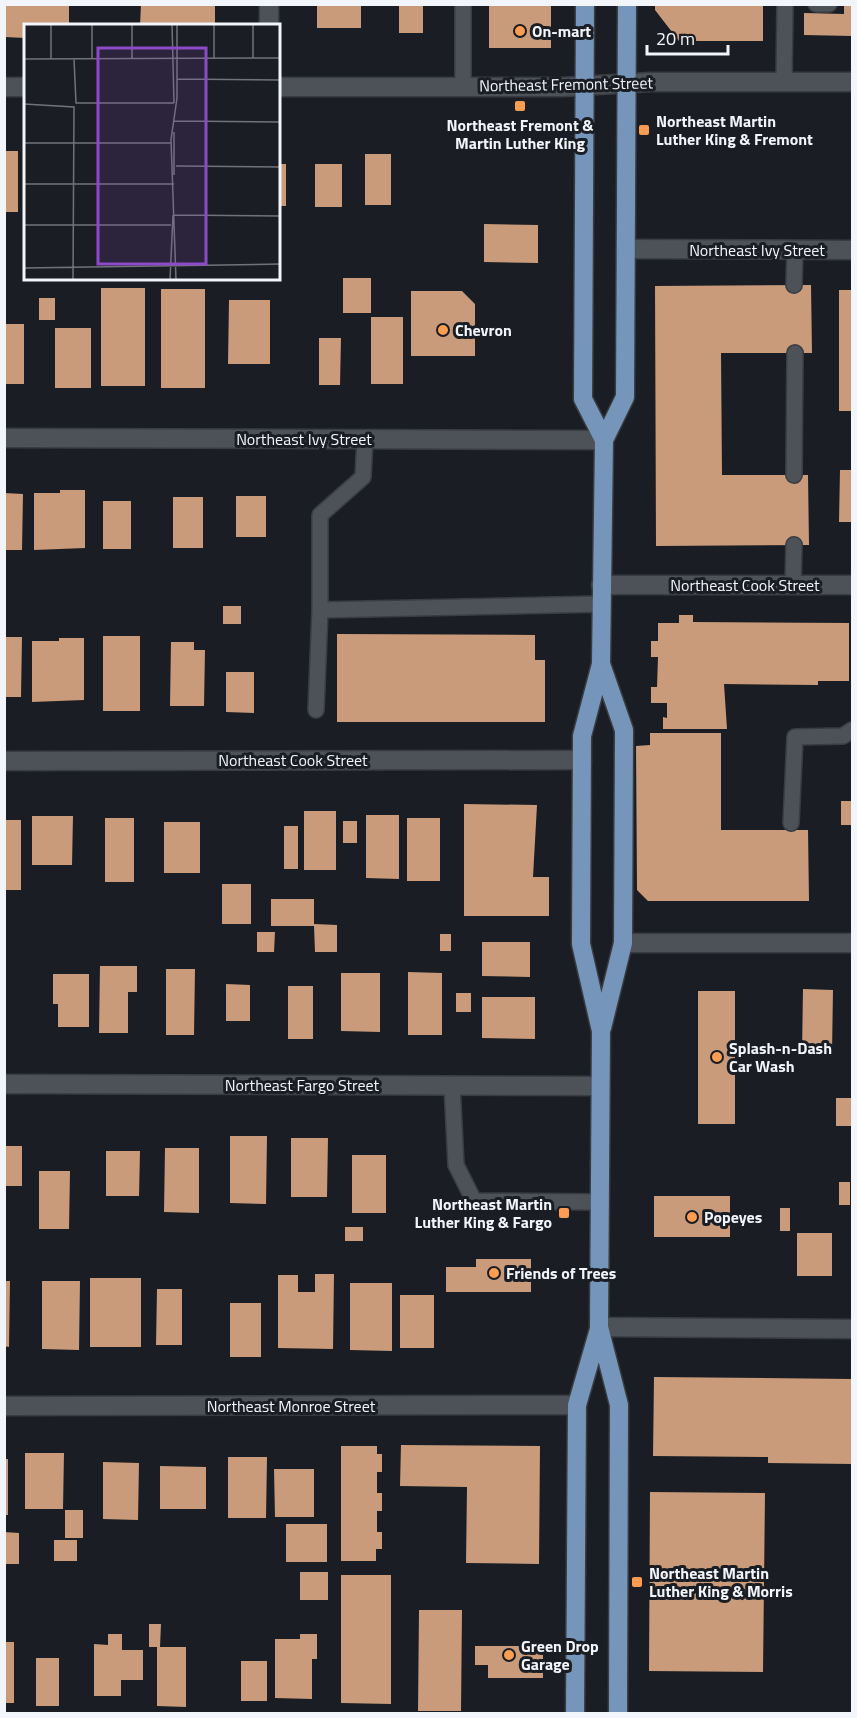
<svg xmlns="http://www.w3.org/2000/svg" width="857" height="1718" viewBox="0 0 857 1718" font-family="'Titillium Web',sans-serif">
	<rect width="100%" height="100%" fill="#1a1e24"/>
	<path fill="#c99b7a" d="M4 4H69V26H26V38L4 37Z
		M141 4H215V26H140Z
		M399 4H423V33H399Z
		M489 4H551V48H489Z
		M655 4H763V41H679L655 10Z
		M844 4H852V36L804 35V13L844 14Z
		M317 5H361V28H317Z
		M4 151H18V212H4Z
		M365 154H391V205H365Z
		M279 164H286V206H279Z
		M315 164H342V207H315Z
		M484 224 538 225V263L484 262Z
		M343 278H371V313H343Z
		M811 285 812 353H721L722 475H808L809 545 656 546 655 286Z
		M101 288H145V386H101Z
		M161 289H205V388H161Z
		M839 290H852V411H839Z
		M411 291H462L475 304V356H411Z
		M39 298H55V320H39Z
		M229 300H270V364H228Z
		M371 317H403V384H371Z
		M4 324H24V384H4Z
		M55 328H91V388H55Z
		M319 338H341L340 385H319Z
		M840 470H852V522H839Z
		M60 490H85V548L34 550V493H60Z
		M4 493 23 494 22 550H4Z
		M236 496H266V537H236Z
		M173 497H203V548H173Z
		M103 501H131V549H103Z
		M223 606H241V624H223Z
		M679 615H693V622L849 623V681H818V685L724 684 727 729H663V717L667 718V703H651V687H657L658 657H651V641H658V623H679Z
		M337 634 535 635V660H545V722H337Z
		M103 636H140V711H103Z
		M4 637H22L21 697H4Z
		M59 638H84V700L32 702V641H59Z
		M171 642H194V650H205L204 706H170Z
		M226 672H254V713L226 712Z
		M650 733H721V830H808L809 901H648L637 890 636 746 650 745Z
		M841 801H852V825H841Z
		M464 804 537 805 533 877H549V916H464Z
		M304 811H336V870H304Z
		M366 815H399V879L366 878Z
		M32 816H73L72 865H32Z
		M105 818H134V882H105Z
		M407 818H440V881H407Z
		M4 820H21V890H4Z
		M343 821H357V843H343Z
		M164 822H200V873H164Z
		M284 826H298V869H284Z
		M222 884H251V924H222Z
		M271 899H314V924L337 925V952H315L314 926H271Z
		M257 932H275L274 952H257Z
		M440 934H451V951H440Z
		M482 942H530V977L482 976Z
		M100 966H137V992H128V1033H99Z
		M166 969H195L194 1035H166Z
		M408 972 442 973V1035H408Z
		M341 973H380V1032L341 1031Z
		M53 974H89V1027H58V1004H53Z
		M226 984 250 985V1021H226Z
		M288 986H313V1039H288Z
		M803 989 833 990 832 1053H802Z
		M698 991H735V1124H698Z
		M456 993H471V1012H456Z
		M482 997H535V1039L482 1038Z
		M836 1098H852V1126H836Z
		M230 1136H267L266 1204 230 1203Z
		M291 1138H328L327 1197H291Z
		M4 1146H22V1186H4Z
		M165 1148H199V1213L164 1212Z
		M106 1151H140L139 1196H106Z
		M352 1155H386V1213H352Z
		M39 1171H70L69 1229H39Z
		M839 1182H850V1205H839Z
		M654 1196H730V1237H654Z
		M780 1208H790V1231H780Z
		M345 1227H363V1241H345Z
		M797 1233H832V1276H797Z
		M476 1259H531V1292H446V1267H476Z
		M315 1274H334L333 1349 278 1348V1275H298V1292H315Z
		M90 1278H141V1347H90Z
		M4 1281H10L9 1347 4 1346Z
		M42 1281H80L79 1350 42 1349Z
		M350 1283H392V1351L350 1350Z
		M157 1289H182V1345H156Z
		M400 1295H434V1348H400Z
		M230 1303H261V1357H230Z
		M654 1377 852 1379V1464L768 1463V1457L653 1456Z
		M401 1445 540 1446 539 1564 466 1563 467 1487 400 1486Z
		M341 1446H377V1454H382V1472H377V1493H382V1511H377V1532H382V1549H376V1561H341Z
		M25 1453H64L63 1509H25Z
		M228 1457H267L266 1518H228Z
		M4 1459H8V1515H4Z
		M103 1462 139 1463 138 1520 103 1519Z
		M160 1466 206 1467V1509H160Z
		M274 1469H314V1517H275Z
		M650 1492 765 1493 763 1672 649 1671Z
		M65 1510H83V1538H65Z
		M286 1524H327V1562H286Z
		M4 1532 19 1533V1564H4Z
		M54 1540H77V1561H54Z
		M300 1572H328V1600H300Z
		M341 1575H391V1704L341 1703Z
		M419 1610H462L461 1711H418Z
		M149 1624H161L160 1647H186V1707L157 1706V1647H149Z
		M108 1634H122V1650H143V1680H121V1696H94V1644L108 1645Z
		M300 1634H317V1659H312V1699L275 1698V1639H300Z
		M4 1642H14V1703H4Z
		M475 1646H543V1678H488V1665H475Z
		M36 1658H59V1706H36Z
		M241 1661H267V1701H241Z"/>
	<g fill="none" stroke-linecap="round" stroke-linejoin="round">
		<g stroke="#393c41" stroke-width="18">
			<path id="lane" d="M816 4H829
				M784 82 785 4
				M463 86V4
				M794 285 795 250
				M365 439 363 477 320 515V610L601 604
				M794 475 795 353
				M793 585 794 545
				M316 710 320 610
				M791 823 795 737 843 736 852 730
				M452 1085 456 1165 474 1201 599 1202"/>
		</g>
		<g stroke="#393c41" stroke-width="21">
			<path id="street" d="M269 26V4
				M626 249 852 250
				M4 438 604 440
				M601 585H852
				M4 761 582 760
				M623 943H852
				M4 1084 600 1086
				M599 1327 852 1329
				M4 1406 577 1405"/>
		</g>
		<g stroke="#393c41" stroke-width="21">
			<path id="secondary" d="M4 87H26
				M279 87H562L651 82H852"/>
		</g>
		<g stroke="#393c41" stroke-width="21">
			<path id="primary" d="M585 4 583 399 604 440
				M601 664 624 730 623 943 602 1028
				M575 1714 577 1405 599 1329
				M618 1714 619 1405 599 1327 601 1031 581 944 582 736 601 664 604 440 625 397 627 4"/>
		</g>
		<use href="#lane" stroke="#4d5258" stroke-width="15"/>
		<use href="#street" stroke="#4d5258" stroke-width="18"/>
		<use href="#secondary" stroke="#4d5258" stroke-width="18"/>
		<use href="#primary" stroke="#7595ba" stroke-width="18"/>
	</g>
	<g fill="#fc9d52" stroke="#1a1e24" stroke-width="2">
		<circle cx="520" cy="31" r="6"/>
		<rect x="514" y="100" width="12" height="12" rx="3"/>
		<rect x="638" y="124" width="12" height="12" rx="3"/>
		<circle cx="443" cy="330" r="6"/>
		<circle cx="717" cy="1057" r="6"/>
		<rect x="558" y="1207" width="12" height="12" rx="3"/>
		<circle cx="692" cy="1217" r="6"/>
		<circle cx="494" cy="1273" r="6"/>
		<rect x="631" y="1576" width="12" height="12" rx="3"/>
		<circle cx="509" cy="1655" r="6"/>
	</g>
	<g text-anchor="middle" dominant-baseline="central" stroke-width="6" stroke-linejoin="round" paint-order="stroke">
		<g font-size="16" font-weight="bold" fill="#f2f5f9" stroke="#1a1e24" text-anchor="start">
			<text x="532" y="31">On-mart</text>
			<text x="656" y="121">Northeast Martin<tspan x="656" dy="18">Luther King &amp; Fremont</tspan></text>
			<text x="520" y="125" text-anchor="middle">Northeast Fremont &amp;<tspan x="520" dy="18">Martin Luther King</tspan></text>
			<text x="455" y="330">Chevron</text>
			<text x="729" y="1048">Splash-n-Dash<tspan x="729" dy="18">Car Wash</tspan></text>
			<text x="552" y="1204" text-anchor="end">Northeast Martin<tspan x="552" dy="18">Luther King &amp; Fargo</tspan></text>
			<text x="704" y="1217">Popeyes</text>
			<text x="506" y="1273">Friends of Trees</text>
			<text x="649" y="1573">Northeast Martin<tspan x="649" dy="18">Luther King &amp; Morris</tspan></text>
			<text x="521" y="1646">Green Drop<tspan x="521" dy="18">Garage</tspan></text>
		</g>
		<g font-size="16" fill="#f2f5f9" stroke="#1a1e24">
			<text transform="translate(566 84) rotate(-1)">Northeast Fremont Street</text>
			<text x="757" y="250">Northeast Ivy Street</text>
			<text x="304" y="439">Northeast Ivy Street</text>
			<text x="745" y="585">Northeast Cook Street</text>
			<text x="293" y="760">Northeast Cook Street</text>
			<text x="302" y="1085">Northeast Fargo Street</text>
			<text x="291" y="1406">Northeast Monroe Street</text>
		</g>
	</g>
	<g transform="translate(24 24)">
		<rect width="256" height="256" fill="#1a1e24"/>
		<path fill="none" stroke="#707479" stroke-width="1.5" d="M27 0V35M68 0V35M148 0 150 79M190 34V0M229 34V0M0 35 257 34M50 35 52 79H150M108 35V0M153 55 257 56M0 80 50 83 49 256M150 97 257 98M150 108V151M0 119H147M152 142 257 143M0 160H150M149 191 257 192M0 201H147M0 244 257 240M146 256 149 191M152 256 147 116 153 74V0"/>
		<path fill="#8d4ac8" fill-opacity="0.15" stroke="#8d4ac8" stroke-width="3" d="M74 24H182V240H74Z"/>
		<rect width="256" height="256" fill="none" stroke="#f2f5f9" stroke-width="3"/>
	</g>
	<rect width="857" height="1718" fill="none" stroke="#f2f5f9" stroke-width="12"/>
	<path d="M647 45v9h81v-9" fill="none" stroke="#f2f5f9" stroke-width="3"/>
	<text x="656" y="45" font-size="18" fill="#f2f5f9" stroke="#1a1e24" stroke-width="4.5" paint-order="stroke">20 m</text>
</svg>
